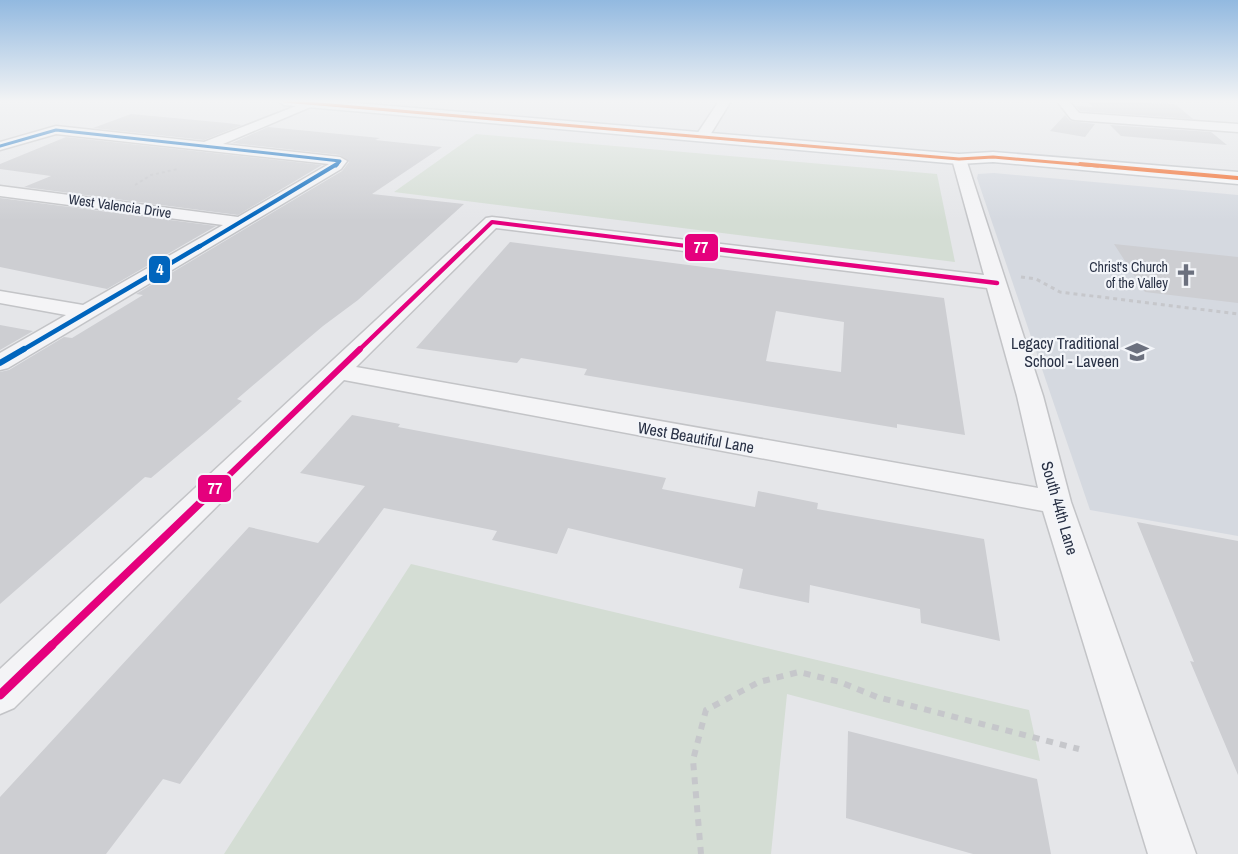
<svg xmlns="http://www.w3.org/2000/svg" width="1238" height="854" viewBox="0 0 1238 854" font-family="'Archivo Narrow',sans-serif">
	<rect width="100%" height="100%" fill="#e5e6e9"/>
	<path fill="#d5d9e0" d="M994 173 1238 195V536L1090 510 977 178 978 174Z"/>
	<path fill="#d4ddd4" d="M476 134 937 174 955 262 394 192Z
		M411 564 1029 710 1040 761 787 694 771 854H224Z"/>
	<path fill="#cdced2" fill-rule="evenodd" d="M1087 101 1175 104 1193 119 1080 111 1076 106 1093 107Z
		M131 114 227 123 242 125 204 140 93 128Z
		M1065 115 1070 121 1095 124 1085 137 1050 131Z
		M1110 125 1211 132 1227 145 1121 136Z
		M268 127 380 138 375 140 442 147 372 194 464 204 358 300 323 326 237 399 242 401 206 432 151 478 145 477 0 604V372L9 370 64 337 72 338 143 295 136 294 342 171 349 162 340 155 232 143Z
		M66 137 322 165 238 215 24 187 51 176 0 169V164Z
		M0 198 216 226 107 289 0 267Z
		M510 242 944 298 965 435 897 424V428L584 375 587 369 521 358 517 363 416 348ZM776 311 844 322 841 372 766 361Z
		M1114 244 1238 257V303L1145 292Z
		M0 325 33 331 0 350Z
		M352 415 400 424 398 427 666 478 662 489 755 507 758 491 818 503 817 509 984 539 1000 641 921 623 920 609 810 585 809 603 739 588 743 569 568 528 557 554 492 540 497 531 384 508 180 784 163 779 106 854H0V797L249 527 318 543 365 486 300 473Z
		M1137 522 1238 541V775L1190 661 1194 662Z
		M848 731 1037 779 1051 854H973L846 818Z"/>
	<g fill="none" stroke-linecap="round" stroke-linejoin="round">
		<g stroke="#c3c4c7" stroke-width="3">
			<path id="minor" d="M309 101 320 103 223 144 340 157 347 161 341 169 8 368 0 370V353L66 315 0 303V291L83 305 223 225 0 196V186L238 217 329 164 56 134 0 150V142L56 126 204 142Z
				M719 101H731L707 140H697L695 137Z
				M1057 101H1069L1079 113 1238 124V132L1075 120 1071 119Z
				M959 155 966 159 1043 396 1071 502 1196 854H1148L1043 511 344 380 14 708 0 714V669L486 218 492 217 984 275 952 159ZM496 228 987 288 1017 396 1038 488 356 367Z"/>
		</g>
		<g stroke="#c0c3c7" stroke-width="3">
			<path id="primary" d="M277 101H331L959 154 993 152 1238 172V184L993 162 959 164 284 105Z"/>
		</g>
		<path stroke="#c6c7cb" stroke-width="2" stroke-dasharray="3 3" stroke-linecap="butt" d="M135 185 151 175 178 169"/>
		<path stroke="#c6c7cb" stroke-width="3" stroke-dasharray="4 4" stroke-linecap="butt" d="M1021 277 1036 279 1060 292 1238 314"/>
		<path stroke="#c6c7cb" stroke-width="6" stroke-dasharray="7 7" stroke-linecap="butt" d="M701 854 693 760 706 710 759 682 799 672 840 682 877 697 1079 749"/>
		<use href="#minor" fill="#f4f4f6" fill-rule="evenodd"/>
		<use href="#primary" fill="#f7f7f8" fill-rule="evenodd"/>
		<g stroke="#f3f5f9" stroke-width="5">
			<path id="bus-1-far1" d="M284 101 959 159 993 157 1098 166"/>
		</g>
		<g stroke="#f3f5f9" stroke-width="7">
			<path id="bus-1" d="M1080 164 1238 178"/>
		</g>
		<g stroke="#f3f5f9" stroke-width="7">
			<path id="bus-2-far4" d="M465 248 492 222 703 248"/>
		</g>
		<g stroke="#f3f5f9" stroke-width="8">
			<path id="bus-2-far3" d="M691 246 997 283
				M358 351 467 246"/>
		</g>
		<g stroke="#f3f5f9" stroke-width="10">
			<path id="bus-2-far2" d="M223 481 360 349"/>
		</g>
		<g stroke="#f3f5f9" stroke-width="12">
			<path id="bus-2-far1" d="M51 646 224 480"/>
		</g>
		<g stroke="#f3f5f9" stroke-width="14">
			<path id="bus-2" d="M0 695 52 645"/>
		</g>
		<g stroke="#f3f5f9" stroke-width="5">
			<path id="bus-3-far3" d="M0 146 56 130 340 161 336 166"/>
		</g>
		<g stroke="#f3f5f9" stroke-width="7">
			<path id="bus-3-far2" d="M197 248 337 164"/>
		</g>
		<g stroke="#f3f5f9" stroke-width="8">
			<path id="bus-3-far1" d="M21 351 200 246"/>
		</g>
		<g stroke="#f3f5f9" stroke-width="10">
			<path id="bus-3" d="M0 363 24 349"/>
		</g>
		<use href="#bus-1-far1" stroke="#f26522" stroke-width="3"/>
		<use href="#bus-1" stroke="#f26522" stroke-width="4"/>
		<use href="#bus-2-far4" stroke="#e5007d" stroke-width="4"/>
		<use href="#bus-2-far3" stroke="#e5007d" stroke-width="4.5"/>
		<use href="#bus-2-far2" stroke="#e5007d" stroke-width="6"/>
		<use href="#bus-2-far1" stroke="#e5007d" stroke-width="8"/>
		<use href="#bus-2" stroke="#e5007d" stroke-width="9"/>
		<use href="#bus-3-far3" stroke="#0065bd" stroke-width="3"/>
		<use href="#bus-3-far2" stroke="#0065bd" stroke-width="4"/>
		<use href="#bus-3-far1" stroke="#0065bd" stroke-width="4.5"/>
		<use href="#bus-3" stroke="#0065bd" stroke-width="6"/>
	</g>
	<linearGradient id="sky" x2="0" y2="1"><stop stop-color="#92b9e0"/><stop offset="0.46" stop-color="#f3f4f5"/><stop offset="1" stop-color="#f3f4f5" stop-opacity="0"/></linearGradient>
	<rect width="1238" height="220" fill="url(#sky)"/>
	<defs>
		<g id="church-bare" transform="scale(1.8)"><path d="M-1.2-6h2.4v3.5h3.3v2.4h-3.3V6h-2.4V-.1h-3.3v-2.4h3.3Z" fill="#6b707e" stroke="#f3f5f9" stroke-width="2.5" paint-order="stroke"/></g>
		<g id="school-bare" transform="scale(1.8)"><path d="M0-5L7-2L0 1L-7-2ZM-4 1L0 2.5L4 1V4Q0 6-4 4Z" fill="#6b707e" stroke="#f3f5f9" stroke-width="2.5" paint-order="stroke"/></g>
	</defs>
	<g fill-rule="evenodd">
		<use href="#church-bare" x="1186" y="275"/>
		<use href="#school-bare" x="1137" y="352"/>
	</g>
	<g text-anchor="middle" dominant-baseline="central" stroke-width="4.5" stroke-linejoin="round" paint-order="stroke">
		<g font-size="14" fill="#293145" stroke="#f3f5f9">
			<text transform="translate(120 206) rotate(8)">West Valencia Drive</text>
		</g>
		<g font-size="14" fill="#293145" stroke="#f3f5f9" text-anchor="end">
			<text x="1168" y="267">Christ's Church<tspan x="1168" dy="16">of the Valley</tspan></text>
		</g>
		<g font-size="16" fill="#293145" stroke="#f3f5f9" text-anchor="end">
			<text x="1119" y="343">Legacy Traditional<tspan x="1119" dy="18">School - Laveen</tspan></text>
		</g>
		<g font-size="16" fill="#293145" stroke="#f3f5f9">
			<text transform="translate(696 437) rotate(10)">West Beautiful Lane</text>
			<text transform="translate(1060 508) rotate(74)">South 44th Lane</text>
		</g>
	</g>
	<g stroke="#f3f5f9" stroke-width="2">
		<rect x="684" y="233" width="35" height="29" rx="6" fill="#e5007d"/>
		<rect x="148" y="255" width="23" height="29" rx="6" fill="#0065bd"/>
		<rect x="197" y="474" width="35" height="29" rx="6" fill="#e5007d"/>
	</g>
	<g font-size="16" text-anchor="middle" font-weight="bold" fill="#fff">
		<text x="701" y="253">77</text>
		<text x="160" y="275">4</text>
		<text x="215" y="494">77</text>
	</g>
</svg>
